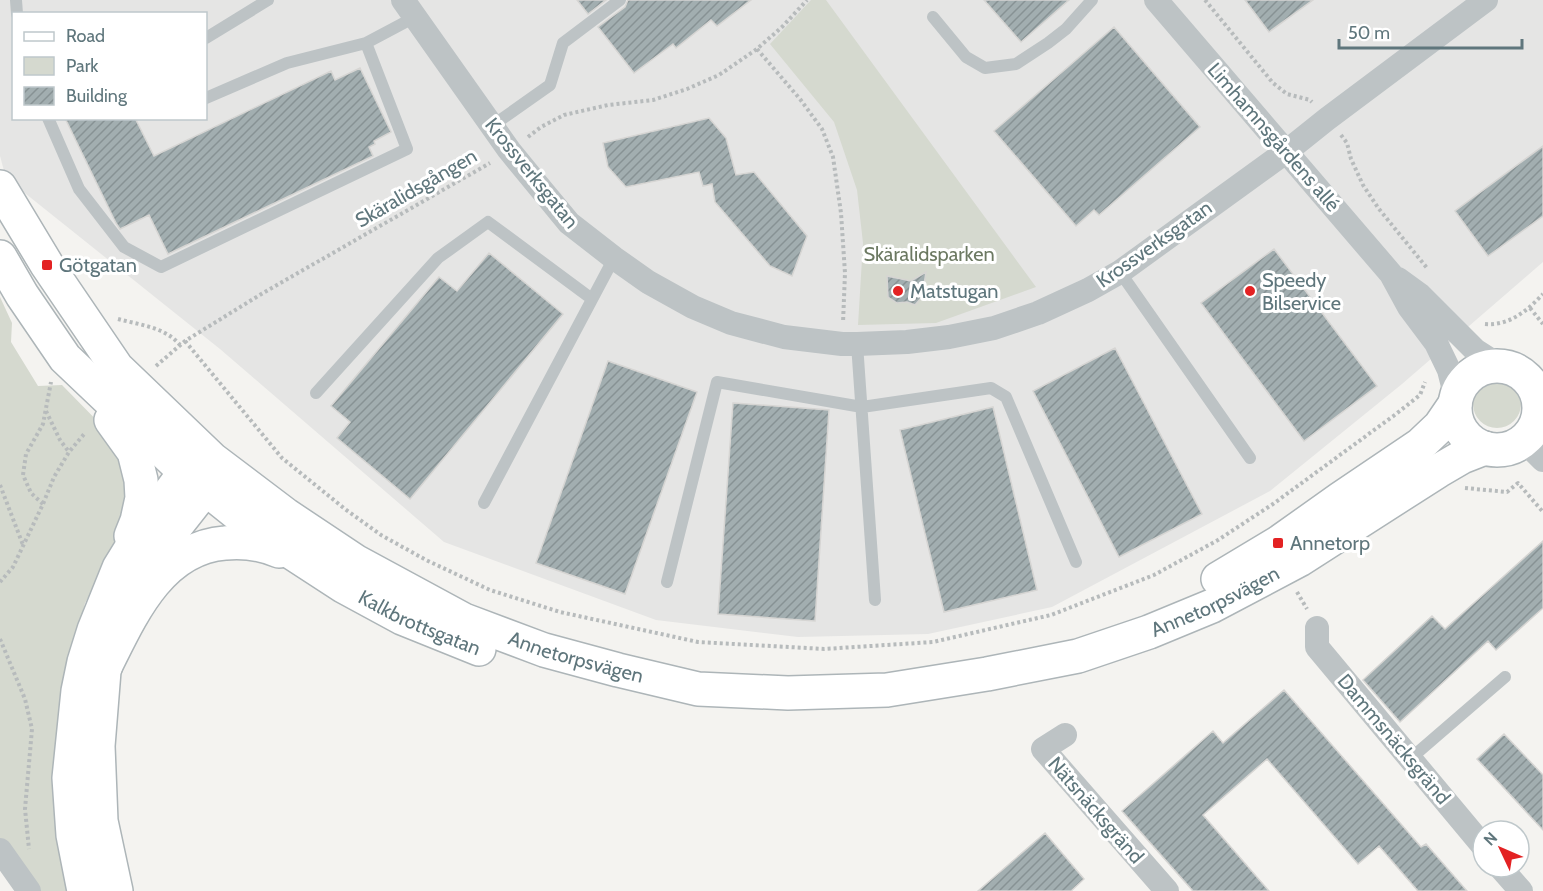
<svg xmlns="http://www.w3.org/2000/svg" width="1543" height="891" viewBox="0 0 1543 891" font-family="Cabin,sans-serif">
	<defs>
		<pattern id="building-hatch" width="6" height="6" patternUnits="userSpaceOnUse" patternTransform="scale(1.5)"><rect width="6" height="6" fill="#a2aeb0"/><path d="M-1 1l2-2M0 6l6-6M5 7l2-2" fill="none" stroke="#879294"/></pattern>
	</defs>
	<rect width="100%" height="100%" fill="#f4f3f0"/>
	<path fill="#e5e5e4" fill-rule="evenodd" d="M0 0H1543V262L1402 384 1270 491 1052 607 928 634 798 637 656 620 444 542 220 349 6 178 0 156ZM14 14H206V118H14Z"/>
	<path fill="#d5d9cf" d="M811 0H826L1036 287 936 323 858 325 863 243 857 190 834 122 770 44Z
		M0 297 12 323 11 342 38 386 62 385 115 439 129 480 126 519 110 559 85 603 69 666 74 891H35L0 839Z
		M1473 404a24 24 0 1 1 48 0a24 24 0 1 1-48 0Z"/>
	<path fill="url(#building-hatch)" stroke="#d6d5d3" stroke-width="1.5" d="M577 0H606L588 14Z
		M628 0H751L717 26 711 20 676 48 673 44 634 73 598 27 625 7Z
		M984 0H1069L1021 42Z
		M1245 0H1313L1269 32Z
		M1114 27 1200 127 1099 215 1094 210 1076 226 994 131Z
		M360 68 391 132 374 141 375 144 369 147 373 156 168 254 149 215 120 229 116 223 65 118H135L154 156 331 71 335 80Z
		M709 118 726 138 736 175 754 172 807 236 792 276 770 266 715 202 712 184 703 186 699 172 626 187 608 167 603 143Z
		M1543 146V216L1488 256 1455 211Z
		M1274 249 1377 386 1304 441 1201 303Z
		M489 253 563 314 410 499 337 438 350 422 331 406 439 277 457 291Z
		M926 272 922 297 915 305 907 302 897 303 888 297 887 276 911 281Z
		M1115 348 1202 514 1119 557 1033 391Z
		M608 361 697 392 625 594 536 563Z
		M733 403 829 410 815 621 718 614Z
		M993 407 1037 590 944 612 900 430Z
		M1543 541V608L1496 650 1488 641 1400 722 1363 680 1432 616 1445 629Z
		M1284 690 1421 847 1426 844 1467 891H1418L1379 846 1358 864 1267 759 1203 815 1269 891H1193L1122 811 1213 731 1223 743Z
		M1504 734 1543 775V830L1477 759Z
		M1045 833 1084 879 1071 891H978Z"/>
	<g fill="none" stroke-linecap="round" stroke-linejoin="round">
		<g stroke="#adb5b8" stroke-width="36">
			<g id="secondary">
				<path id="s1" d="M0 187 47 265 117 368 212 459 286 515 355 561 464 620 544 650 618 670 698 689 788 693 887 690 987 674 1078 656 1149 632 1212 606 1299 560 1438 471 1462 457 1485 448"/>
				<path id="s2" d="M0 257 22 295 65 358 185 472 260 532 343 586 402 618 479 649"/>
				<circle cx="1497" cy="408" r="42"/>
				<path d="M111 420 134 452 141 480 142 498 137 521 131 536"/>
				<path d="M1218 579 1278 543 1340 499 1420 445 1440 426 1455 404"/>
				<path d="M133 585 138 575 158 549 206 488 210 466"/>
				<path d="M112 645 104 671 98 746 101 821 116 891"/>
				<path d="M106 665C131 615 160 548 225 543 244 541 260 543 279 551"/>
				<path d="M84 891 73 835 69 778 78 691 84 662 94 630 119 568 143 529 185 472 205 462"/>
			</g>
		</g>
		<path stroke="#b7bbbc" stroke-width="4" stroke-dasharray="3 3" stroke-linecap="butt" d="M1205 0 1273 83 1287 94 1310 100 1312 102
			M757 49 800 99 822 129 833 157 841 213 845 273 843 323
			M1341 135 1347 143 1351 159 1363 185 1379 209 1427 268
			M528 137 541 127 564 115 608 105 653 100 687 89 719 75 757 49 783 26 807 0
			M1530 308 1543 324
			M118 319C140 325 165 327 180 345
			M1485 324C1509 326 1527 311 1543 294
			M185 341 282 458 345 509 381 535 426 560 490 590 560 612 698 642 824 649 933 642 1051 615 1154 575 1218 540 1273 504 1396 414 1420 395 1425 382
			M156 366 185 341 263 293 490 163
			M46 411 60 440 69 452
			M0 485 23 545
			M1465 488 1507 492 1518 483 1543 512
			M43 504 31 493 23 475 26 454 43 424 51 382
			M0 582 13 567 43 504 54 477 69 452 85 433
			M1297 592 1307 609
			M0 639 25 699 32 729 25 809 29 849"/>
		<path stroke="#bdc3c5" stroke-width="12" d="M16 0 17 14
			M933 17 966 57 985 68 1016 64 1048 43 1066 29 1092 0
			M206 38 268 0
			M206 98 287 63 366 43 415 17
			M48 118 79 189 124 247 161 267 407 149 366 43
			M492 126 550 85 563 43 620 0
			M1120 272 1250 458
			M857 344 875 600
			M316 393 438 258 488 222 592 299
			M484 503 614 258
			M667 582 717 382 862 407 991 388 1006 397 1076 562
			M1410 759 1505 677"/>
		<path stroke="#bdc3c5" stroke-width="24" d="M403 0 509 150 536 183 569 223 614 258 648 282 693 307 731 323 784 337 842 344H857L907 342 949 337 994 328 1038 313 1088 290 1120 272 1287 151 1327 119 1486 0
			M1156 0 1391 274 1409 307 1436 343 1449 370 1456 398
			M1398 279 1420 295 1475 350 1500 366
			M1523 440 1543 460
			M1317 628V647L1483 846
			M1065 735 1043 749 1167 891
			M0 850 29 891
			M1500 867 1521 891"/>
		<use href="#secondary" stroke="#fff" stroke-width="33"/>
	</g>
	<g fill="#e32223" stroke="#fff" stroke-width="2">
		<rect x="41" y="259" width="12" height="12" rx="3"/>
		<circle cx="898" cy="291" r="6"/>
		<circle cx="1250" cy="291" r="6"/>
		<rect x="1272" y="537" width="12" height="12" rx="3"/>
	</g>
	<g text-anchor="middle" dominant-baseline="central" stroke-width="6" stroke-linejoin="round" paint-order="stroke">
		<g font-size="20" fill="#5f767c" stroke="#fff">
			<text transform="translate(1274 137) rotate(49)">Limhamnsgårdens allé</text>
			<text transform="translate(532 173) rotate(51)">Krossverksgatan</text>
			<text transform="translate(416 188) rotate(-30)">Skäralidsgången</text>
			<text transform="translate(1154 244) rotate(-35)">Krossverksgatan</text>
			<text stroke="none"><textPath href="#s1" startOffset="1422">Annetorpsvägen</textPath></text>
			<text stroke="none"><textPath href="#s2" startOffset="566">Kalkbrottsgatan</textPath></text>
			<text stroke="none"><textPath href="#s1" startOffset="765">Annetorpsvägen</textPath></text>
			<text transform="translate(1394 739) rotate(50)">Dammsnäcksgränd</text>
			<text transform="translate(1096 810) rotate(49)">Nätsnäcksgränd</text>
		</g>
		<g font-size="20" fill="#6c7962" stroke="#fff">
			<text x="929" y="254">Skäralidsparken</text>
		</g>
		<g font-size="20" fill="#5f767c" stroke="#fff" text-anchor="start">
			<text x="59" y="265">Götgatan</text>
			<text x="1262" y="280">Speedy<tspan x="1262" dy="23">Bilservice</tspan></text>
			<text x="910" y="291">Matstugan</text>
			<text x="1290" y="543">Annetorp</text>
		</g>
	</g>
	<rect x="12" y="12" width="195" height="108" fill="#ffffff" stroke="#bfc8cb" stroke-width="1.5"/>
	<rect x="24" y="32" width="30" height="9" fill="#ffffff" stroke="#bfc8cb" stroke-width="1.5"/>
	<text x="66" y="42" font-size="18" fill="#5f767c">Road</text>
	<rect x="24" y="57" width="30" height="18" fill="#d5d9cf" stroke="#bfc8cb" stroke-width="1.5"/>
	<text x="66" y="72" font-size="18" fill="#5f767c">Park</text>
	<rect x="24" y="87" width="30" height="18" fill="url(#building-hatch)" stroke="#bfc8cb" stroke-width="1.5"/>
	<text x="66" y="102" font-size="18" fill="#5f767c">Building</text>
	<g transform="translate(1501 849) rotate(314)"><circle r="28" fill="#ffffff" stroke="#bfc8cb" stroke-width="1.5"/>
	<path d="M0-4.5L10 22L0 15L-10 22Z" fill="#e32223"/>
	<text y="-9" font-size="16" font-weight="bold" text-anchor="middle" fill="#5f767c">N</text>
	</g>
	<path d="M1339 39v9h183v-9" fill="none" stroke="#5f767c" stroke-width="3"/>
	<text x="1348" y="39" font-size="18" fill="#5f767c" stroke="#ffffff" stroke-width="4.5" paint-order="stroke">50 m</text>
</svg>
